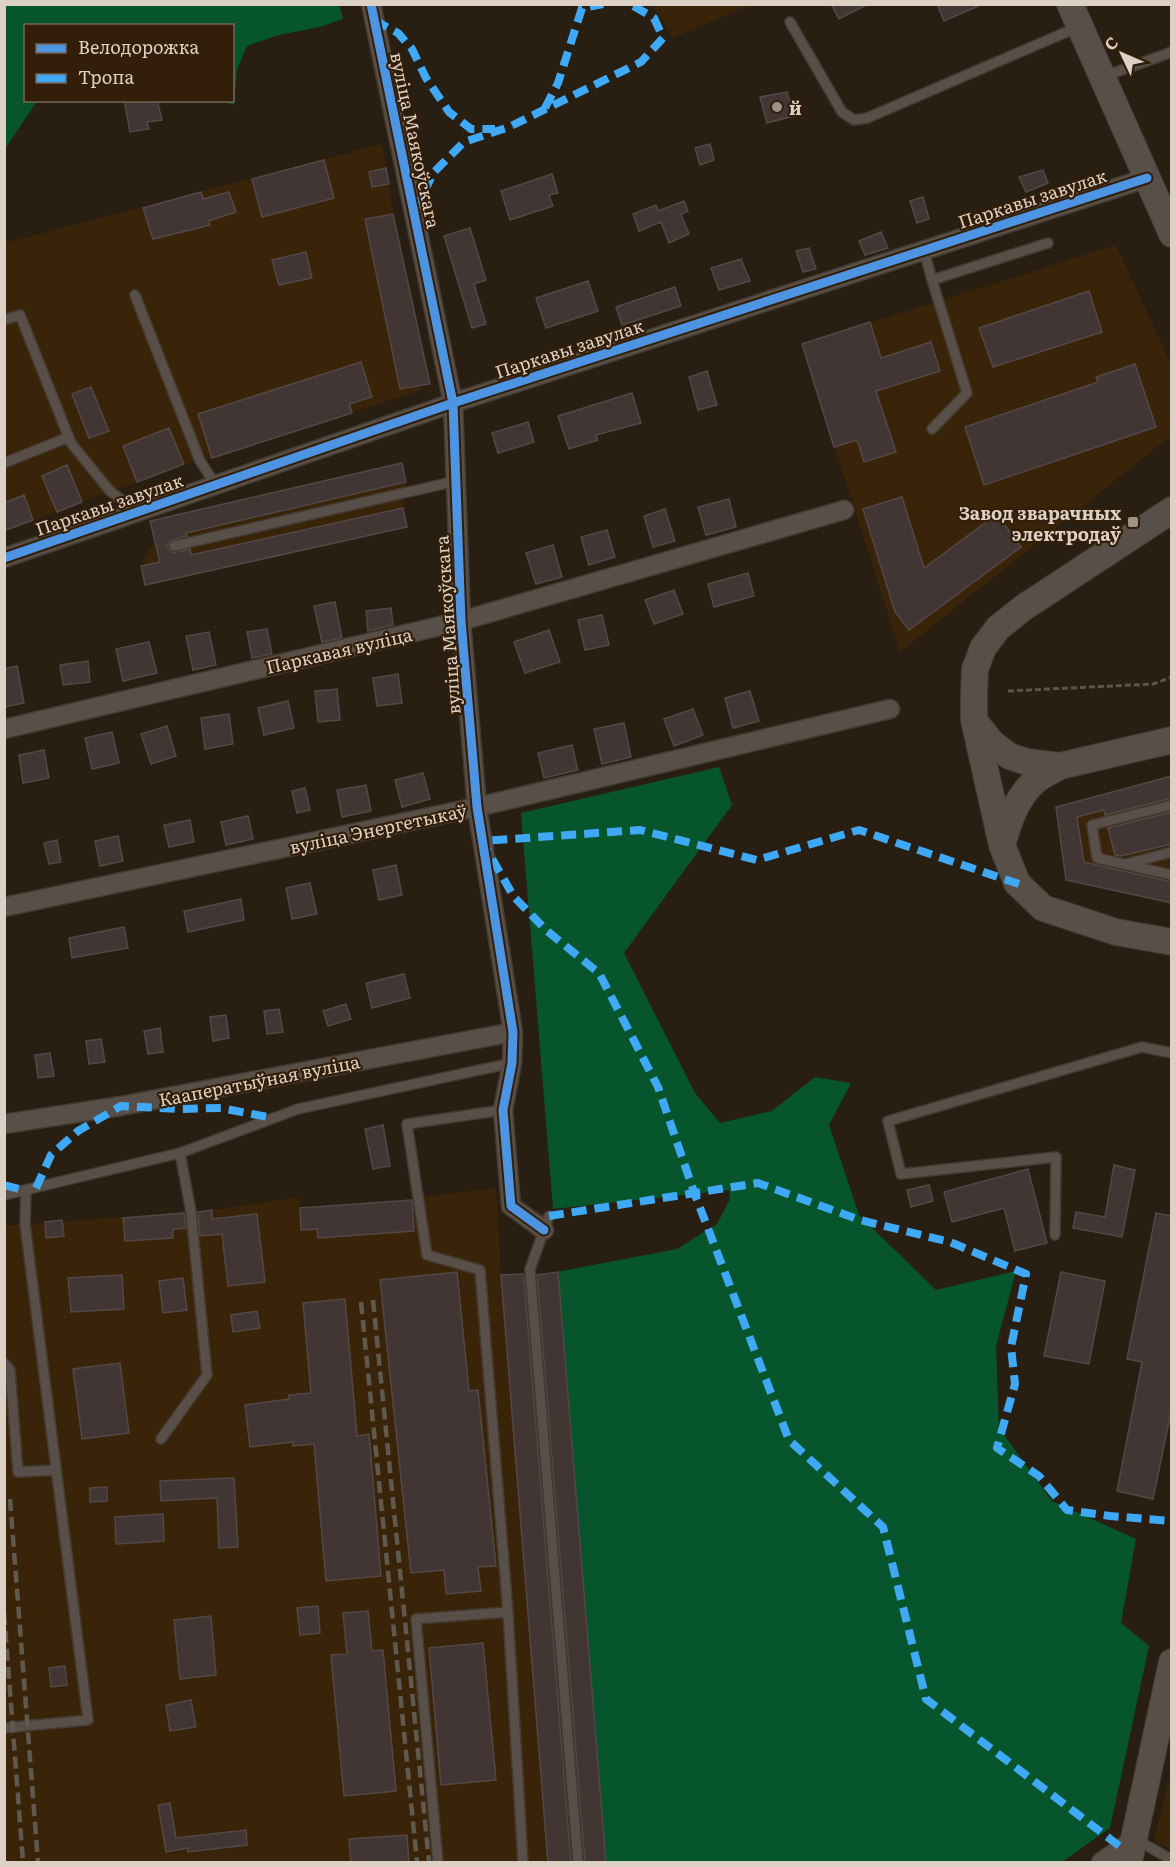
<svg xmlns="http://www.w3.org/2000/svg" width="1176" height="1867" viewBox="0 0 1176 1867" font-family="Literata,serif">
	<rect width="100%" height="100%" fill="#291e12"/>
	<path fill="#3a2409" d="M652 5H751L673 38Z
		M382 144 421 390 212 458 183 464 5 531V243Z
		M1116 245 1171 364V436L900 652 802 344Z
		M402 463 406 482 403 508 407 527 145 585 141 566 155 540 150 521Z
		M1171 776V903L1066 880 1056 807Z
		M496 1188 501 1275 523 1274 539 1275 558 1272 606 1862H5V1226L212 1210 298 1197 300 1208 412 1200 419 1197Z
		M1171 1772V1850L1154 1840Z"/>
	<path fill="#06552d" d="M5 4H339L343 19 320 27 279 35 247 46 237 70 234 105 220 101 232 100V26H26V100L37 101 7 146 4 144Z
		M719 767 732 805 624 953 695 1093 720 1123 772 1111 815 1077 851 1083 829 1125 859 1215 936 1290 1016 1271 996 1346 999 1428 1052 1501 1136 1539 1121 1623 1149 1646 1110 1828 1062 1862H597L546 1274 677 1249 717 1224 730 1199 729 1190 553 1209 521 813Z"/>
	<path fill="#413634" stroke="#534846" stroke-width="1.5" d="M831 4H868L839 19Z
		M937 4H983L944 21Z
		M787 92 794 116 767 123 760 97Z
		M124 100H157L162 120 147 122 149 129 130 132Z
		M710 144 714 160 700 165 695 148Z
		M324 160 334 198 262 217 252 179Z
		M386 168 389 184 372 187 369 172Z
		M1043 170 1048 183 1026 192 1019 177Z
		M552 174 558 193 549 195 553 206 510 220 501 191Z
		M201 192 203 199 229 192 236 212 208 221 210 225 153 239 143 208Z
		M923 197 929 219 917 223 910 201Z
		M684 201 688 211 681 214 689 234 669 243 661 222 639 231 633 214 656 205 658 211Z
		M393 214 430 384 400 389 365 219Z
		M470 228 486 280 474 284 486 324 472 328 444 236Z
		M881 232 888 248 865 255 859 241Z
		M809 248 816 269 803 272 796 251Z
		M306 252 312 278 279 285 272 260Z
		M741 259 750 281 719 290 711 268Z
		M588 281 598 311 546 328 536 298Z
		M675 287 681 306 622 325 616 307Z
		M1089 291 1102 332 993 367 979 328Z
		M870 322 881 358 931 342 940 371 876 391 896 452 864 462 857 440 834 447 802 344Z
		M361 362 372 397 349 404 352 413 212 458 198 414Z
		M1135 364 1156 427 984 485 965 427 1098 382 1096 377Z
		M707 371 717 405 698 410 689 377Z
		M91 387 109 431 89 438 72 394Z
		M632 393 641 423 596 435 598 440 569 449 558 416Z
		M528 422 534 442 498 453 492 433Z
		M169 428 184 464 137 482 123 446Z
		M402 463 406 482 186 533 187 536 170 541 167 547 173 553 190 549 191 555 403 508 407 527 145 585 141 566 160 562 150 521Z
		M67 465 82 502 57 512 42 476Z
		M24 495 33 520 4 531V503Z
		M902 497 924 568 997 514 1021 547 909 630 895 612 863 509Z
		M729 499 736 527 706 535 698 507Z
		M665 509 675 541 653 547 644 516Z
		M607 530 615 557 589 565 581 537Z
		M553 545 562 577 536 584 526 553Z
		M748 573 754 596 714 607 708 584Z
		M674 590 683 614 654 624 645 600Z
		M335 602 342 638 322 642 314 606Z
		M391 608 393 625 368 631 366 611Z
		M602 615 609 645 585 650 578 620Z
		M267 629 272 654 252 658 247 632Z
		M549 630 560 662 525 673 514 642Z
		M209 632 216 665 193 670 186 636Z
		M149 642 157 673 123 681 116 649Z
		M88 661 90 682 63 685 60 665Z
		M17 666 24 703 4 707V669Z
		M398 674 402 703 377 706 373 678Z
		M337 689 340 720 318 722 315 691Z
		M750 691 759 721 733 728 725 698Z
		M288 701 294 728 264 735 258 708Z
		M693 709 703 735 674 746 664 719Z
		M229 714 233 744 205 749 201 718Z
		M624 723 631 757 602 764 594 729Z
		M167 726 176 756 151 764 141 734Z
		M112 732 119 763 92 769 85 738Z
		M572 745 578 770 544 778 538 753Z
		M44 750 49 778 23 783 19 755Z
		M423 773 430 799 402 807 395 780Z
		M1172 776V798L1105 815 1104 810 1077 817 1084 862 1172 882V903L1066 880 1056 807Z
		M366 785 371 811 342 817 337 790Z
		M305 788 310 810 297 813 292 791Z
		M1172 812V844L1121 856 1115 855 1108 828Z
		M248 816 253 839 226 845 221 822Z
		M190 820 194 842 169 847 164 825Z
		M118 836 123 861 100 866 95 841Z
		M57 840 61 862 49 864 44 843Z
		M396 865 402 895 379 900 373 870Z
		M310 883 317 914 292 919 286 888Z
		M241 899 244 920 188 932 184 911Z
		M124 927 128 948 72 958 69 938Z
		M404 974 410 998 372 1008 366 983Z
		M346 1004 351 1019 328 1026 323 1011Z
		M279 1009 283 1032 267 1034 264 1011Z
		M226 1015 229 1038 213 1041 210 1017Z
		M160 1028 163 1052 148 1054 144 1031Z
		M101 1039 105 1062 89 1064 86 1041Z
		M50 1053 54 1076 38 1078 35 1055Z
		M383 1125 390 1166 373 1169 365 1129Z
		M1114 1165 1135 1170 1122 1237 1073 1228 1076 1212 1105 1217Z
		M1028 1169 1047 1243 1015 1251 1004 1208 952 1222 944 1192Z
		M929 1185 933 1201 911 1207 907 1190Z
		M412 1200 414 1231 318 1238 317 1229 301 1230 300 1208Z
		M212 1210V1219L257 1214 265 1282 228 1286 222 1234 200 1236 198 1212Z
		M184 1213 186 1228 173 1229V1238L125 1241 123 1218Z
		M1156 1213 1172 1216V1407L1153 1499 1117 1491 1142 1362 1127 1359Z
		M62 1220 64 1236 46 1238 45 1222Z
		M457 1272 469 1391 478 1390 496 1566 478 1567 481 1591 446 1594 444 1570 411 1573 380 1280Z
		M558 1272 606 1863H585L537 1275Z
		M1061 1272 1105 1281 1089 1364 1044 1356Z
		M523 1274 524 1278 571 1863H548L501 1275Z
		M122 1275 124 1309 71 1312 68 1278Z
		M183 1278 187 1310 163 1313 159 1281Z
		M345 1299 357 1436 369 1434 381 1576 326 1581 314 1444 293 1446V1442L250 1447 245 1405 289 1399V1395L311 1393 303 1303Z
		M257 1311 260 1328 233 1332 231 1315Z
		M120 1363 129 1433 82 1439 73 1369Z
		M234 1478 238 1547 219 1548 217 1498 161 1501 160 1481Z
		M107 1487V1501L90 1502V1488Z
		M163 1514 164 1541 116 1544 115 1517Z
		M318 1606 320 1633 300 1635 297 1608Z
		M368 1611 372 1651 383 1650 396 1791 344 1796 331 1655 347 1654 343 1613Z
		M211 1616 216 1675 180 1679 174 1620Z
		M483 1643 496 1780 441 1785 429 1648Z
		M65 1666 67 1685 51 1687 49 1668Z
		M191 1700 196 1727 170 1731 166 1705Z
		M170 1803 176 1838 246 1830 247 1845 188 1852V1848L166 1852 158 1805Z
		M407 1835 409 1863H351L349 1839Z"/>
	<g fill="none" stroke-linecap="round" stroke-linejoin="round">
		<g stroke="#433a31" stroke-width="12">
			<path id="lane" d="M790 22 842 112 854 120 867 118 1078 27
				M1105 76 1172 52
				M924 251 932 280 1048 243
				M932 280 967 393 932 429
				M135 295 200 461 216 485
				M4 320 20 315 71 443 110 491 137 512
				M4 463 69 437
				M174 546 456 481
				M1172 805 1092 825 1097 858 1172 875
				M1126 864 1172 852
				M503 1110 407 1124 427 1255 480 1270 508 1612 523 1862
				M4 1195 180 1153
				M549 1216 530 1269 578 1862
				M1055 1235 1056 1157 901 1174 888 1121 1142 1047 1172 1053
				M4 1363 10 1370 18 1472 56 1470
				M161 1439 207 1375 191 1212 180 1153 298 1109 512 1063
				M4 1728 88 1720 25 1224 26 1191
				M1137 1840 1172 1860
				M438 1862 416 1619 508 1612"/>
		</g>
		<g stroke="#433a31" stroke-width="21">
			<path id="street" d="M371 4 453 403 461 621 477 807 513 1032 512 1063 503 1110 511 1206 544 1230
				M4 558 453 403 1147 178
				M4 729 461 621 844 510
				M4 907 477 807 890 709
				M4 1124 121 1106 513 1032
				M1101 1862 1135 1839"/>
		</g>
		<g stroke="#433a31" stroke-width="28">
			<path id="secondary" d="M1070 4 1172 234
				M1172 510 1023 608 998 628 983 648 975 669 974 695V720L1002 845 1017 883 1043 908 1116 932 1172 942
				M976 723 992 743 1009 756 1027 762 1060 766 1172 740
				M1002 845C1009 821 1016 798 1035 781 1042 775 1052 771 1060 766
				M1129 1862 1172 1662"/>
		</g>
		<path stroke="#5c544c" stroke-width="3" stroke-dasharray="6 3" stroke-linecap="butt" d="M1008 691 1153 684 1172 677"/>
		<use href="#lane" stroke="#585048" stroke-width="9"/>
		<use href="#street" stroke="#585048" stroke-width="18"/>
		<use href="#secondary" stroke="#585048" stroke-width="26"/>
		<path stroke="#60594f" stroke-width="4.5" stroke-dasharray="12 6" stroke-linecap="butt" d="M373 1300 429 1862
			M361 1302 417 1862
			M10 1499 38 1862
			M4 1613 23 1862"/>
		<path stroke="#3fa9f5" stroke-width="8" stroke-dasharray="15 8" stroke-linecap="butt" d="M374 20 398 33 412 49 426 78 449 112 471 129H495
			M545 108 558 83 582 8 603 4
			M414 212 434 172 464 142 509 127 641 62 663 38 654 18 630 4
			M1019 884 859 830 757 860 640 830 482 841 514 897 547 931 599 973 658 1087 694 1192 789 1440 883 1527 926 1699 1122 1848
			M4 1185 26 1191
			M36 1188 51 1155 78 1131 121 1106 179 1109 221 1108 273 1118
			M549 1216 758 1183 860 1220 950 1242 1026 1274 1011 1347 1015 1384 997 1448 1039 1476 1067 1510 1110 1516 1172 1521"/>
		<g stroke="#321e09" stroke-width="13">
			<path id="cycleway" d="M371 4 453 403 461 621 477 807 513 1032 512 1063 503 1110 511 1206 544 1230
				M4 558 453 403 1147 178"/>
		</g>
		<use href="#cycleway" stroke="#4d94e3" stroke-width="9"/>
	</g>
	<g fill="#9e9286" stroke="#321e09" stroke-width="2">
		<circle cx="777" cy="107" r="6"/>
		<rect x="1127" y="516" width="12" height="12" rx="3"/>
	</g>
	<g text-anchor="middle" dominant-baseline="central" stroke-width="4.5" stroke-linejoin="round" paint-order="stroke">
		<g font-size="18" font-weight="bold" fill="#ddd0c4" stroke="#321e09" text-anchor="start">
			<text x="789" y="107">й</text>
			<text x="1121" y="512" text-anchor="end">Завод зварачных<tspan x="1121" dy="21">электродаў</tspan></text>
		</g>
		<g font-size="18" fill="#ddd0c4" stroke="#321e09">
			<text transform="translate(416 140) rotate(78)">вуліца Маякоўскага</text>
			<text transform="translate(1032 198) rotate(-18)">Паркавы завулак</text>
			<text transform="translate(569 348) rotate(-18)">Паркавы завулак</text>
			<text transform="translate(109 504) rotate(-19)">Паркавы завулак</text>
			<text transform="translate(447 625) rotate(-94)">вуліца Маякоўскага</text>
			<text transform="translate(339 650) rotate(-13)">Паркавая вуліца</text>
			<text transform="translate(378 828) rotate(-12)">вуліца Энергетыкаў</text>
			<text transform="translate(259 1080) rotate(-11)">Кааператыўная вуліца</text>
		</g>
	</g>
	<rect width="1176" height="1867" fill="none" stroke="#ddd0c4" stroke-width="12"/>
	<rect x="24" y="24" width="210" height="78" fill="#321e09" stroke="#766554" stroke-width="1.5"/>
	<rect x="36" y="44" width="30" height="9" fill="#4d94e3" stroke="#766554" stroke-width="1.5"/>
	<text x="78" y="54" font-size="18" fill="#ddd0c4">Велодорожка</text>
	<rect x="36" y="74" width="30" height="9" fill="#3fa9f5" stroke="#766554" stroke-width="1.5"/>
	<text x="78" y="84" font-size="18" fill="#ddd0c4">Тропа</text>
	<g transform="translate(1122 54) rotate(314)" stroke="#321e09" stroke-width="4.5" paint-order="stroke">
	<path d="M0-4.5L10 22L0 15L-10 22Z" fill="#ddd0c4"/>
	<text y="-9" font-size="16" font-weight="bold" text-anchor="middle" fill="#ddd0c4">С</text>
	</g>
</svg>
